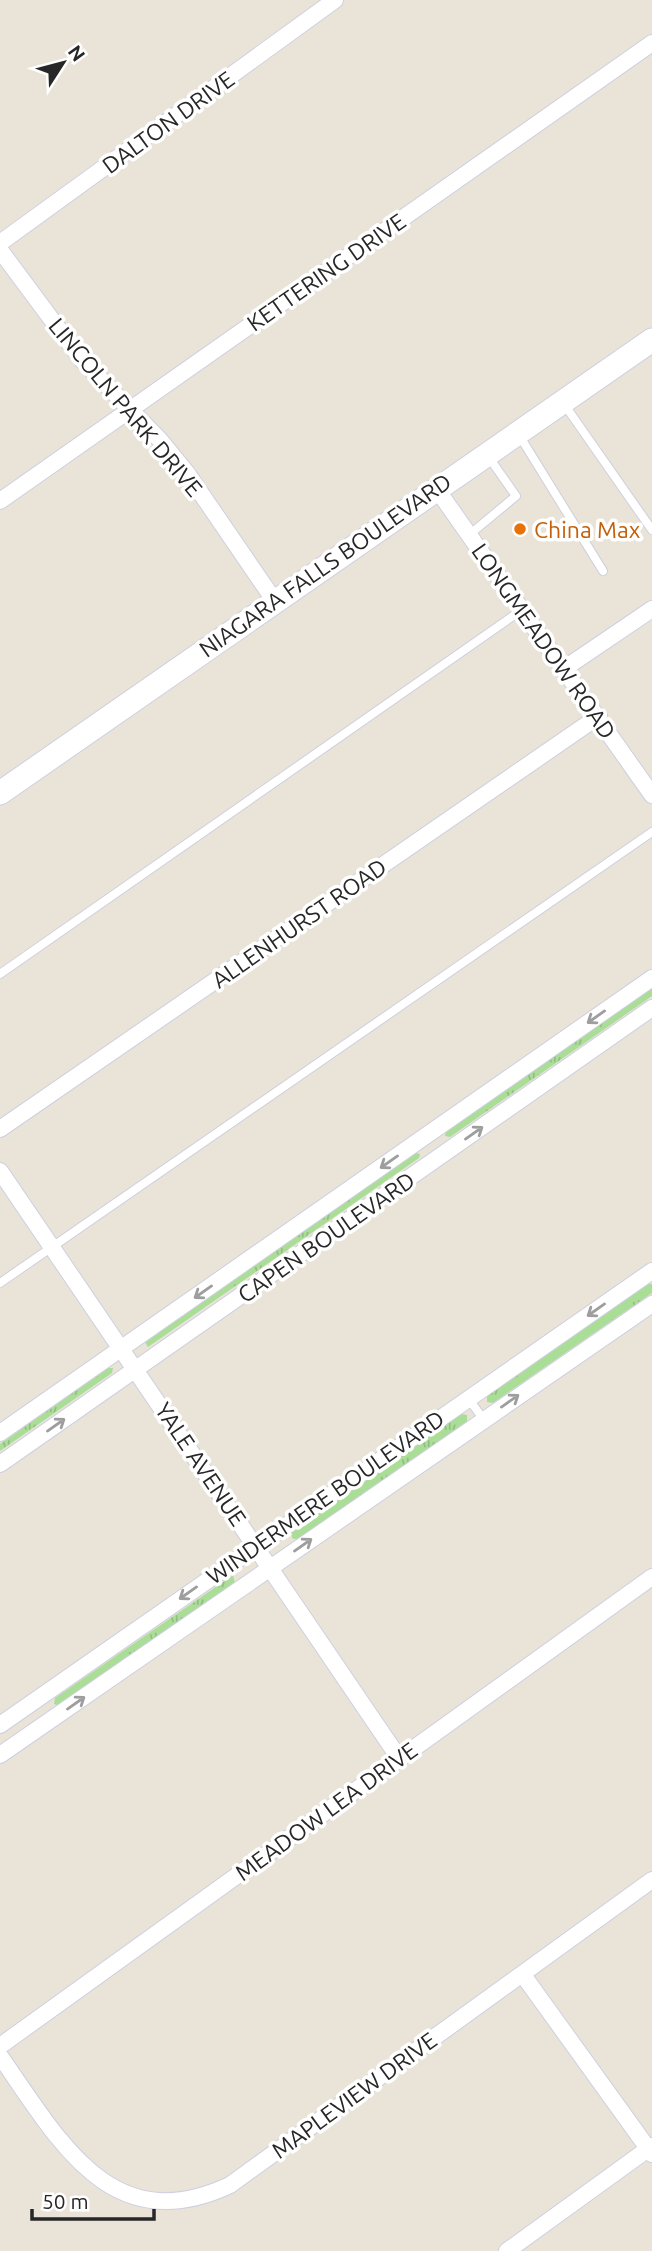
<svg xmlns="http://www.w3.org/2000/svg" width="652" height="2251" viewBox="0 0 652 2251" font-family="Ubuntu,sans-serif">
	<defs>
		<pattern id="grass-tufts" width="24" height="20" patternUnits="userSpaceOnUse" patternTransform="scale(1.75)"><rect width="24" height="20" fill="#aade96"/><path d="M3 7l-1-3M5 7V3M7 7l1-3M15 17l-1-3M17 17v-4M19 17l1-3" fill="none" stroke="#92be81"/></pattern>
	</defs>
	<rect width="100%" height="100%" fill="#e9e3d8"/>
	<path fill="url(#grass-tufts)" d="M652 988V996L450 1137 445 1136 446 1132Z
		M416 1153 420 1154 419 1158 148 1347 145 1342Z
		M648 1284H652V1293L493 1403 487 1402V1395Z
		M108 1368H113L112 1373 0 1451V1444Z
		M461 1414 467 1415V1422L298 1540 292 1538V1532Z
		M233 1575 235 1583 60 1706 54 1704 55 1698Z"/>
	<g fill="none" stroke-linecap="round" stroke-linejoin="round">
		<g stroke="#ced0e0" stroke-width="10">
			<path id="service" d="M564 404 652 530
				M519 435 603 571
				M469 535 516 496 488 456
				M0 974 523 609
				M0 1283 652 832
				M468 1398 484 1420"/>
		</g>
		<g stroke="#ced0e0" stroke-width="18">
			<path id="minor" d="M0 243 335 0
				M0 250 81 359 160 440 187 473 274 600
				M436 488 652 795
				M0 501 652 43
				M565 668 652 609
				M0 1129 599 716
				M0 1171 399 1758
				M0 1433 652 978
				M0 1464 652 1008
				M0 1725 652 1271
				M0 1755 652 1304
				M523 1975 652 2154
				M0 2046 652 1577
				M0 2056C59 2140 111 2241 230 2185L652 1880
				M507 2251 652 2146"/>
		</g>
		<g stroke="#ced0e0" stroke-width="25">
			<path id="secondary" d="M0 793 652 340"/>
		</g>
		<use href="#service" stroke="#fff" stroke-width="8"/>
		<use href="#minor" stroke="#fff" stroke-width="16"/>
		<use href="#secondary" stroke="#fff" stroke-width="23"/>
	</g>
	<defs><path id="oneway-shaft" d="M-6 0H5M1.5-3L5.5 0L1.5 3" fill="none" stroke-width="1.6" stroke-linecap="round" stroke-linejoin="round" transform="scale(1.75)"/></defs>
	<g stroke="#9e9e9e">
		<use href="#oneway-shaft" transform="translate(596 1017) rotate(145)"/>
		<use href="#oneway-shaft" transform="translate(474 1133) rotate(-35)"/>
		<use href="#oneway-shaft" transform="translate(389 1162) rotate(145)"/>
		<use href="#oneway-shaft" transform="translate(203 1292) rotate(145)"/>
		<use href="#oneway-shaft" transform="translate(596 1310) rotate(145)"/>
		<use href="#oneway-shaft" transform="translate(510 1401) rotate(-35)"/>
		<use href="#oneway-shaft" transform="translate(56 1425) rotate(-35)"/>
		<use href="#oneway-shaft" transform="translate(303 1545) rotate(-35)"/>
		<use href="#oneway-shaft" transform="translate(188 1593) rotate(145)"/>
		<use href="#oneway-shaft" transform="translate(76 1703) rotate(-35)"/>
	</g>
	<circle fill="#e8710a" stroke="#fff" stroke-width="2.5" cx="520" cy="529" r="7"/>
	<g text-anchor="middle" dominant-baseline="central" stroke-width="7" stroke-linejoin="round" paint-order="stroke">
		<g font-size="23" fill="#272727" stroke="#fff">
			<text transform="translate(168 122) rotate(-36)">DALTON DRIVE</text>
			<text transform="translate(326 272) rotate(-35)">KETTERING DRIVE</text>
			<text transform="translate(126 407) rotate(50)">LINCOLN PARK DRIVE</text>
			<text transform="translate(325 565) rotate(-35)">NIAGARA FALLS BOULEVARD</text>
			<text transform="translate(544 641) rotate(55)">LONGMEADOW ROAD</text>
			<text transform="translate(299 923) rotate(-35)">ALLENHURST ROAD</text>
			<text transform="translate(326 1237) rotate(-35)">CAPEN BOULEVARD</text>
			<text transform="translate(201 1464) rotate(56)">YALE AVENUE</text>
			<text transform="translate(325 1497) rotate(-35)">WINDERMERE BOULEVARD</text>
			<text transform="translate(326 1811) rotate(-36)">MEADOW LEA DRIVE</text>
			<text transform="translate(354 2095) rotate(-36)">MAPLEVIEW DRIVE</text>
		</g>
		<g font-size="23" fill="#c56008" stroke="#fff" text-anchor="start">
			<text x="534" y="529">China Max</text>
		</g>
	</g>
	<g transform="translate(63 63) rotate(54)" stroke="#ffffff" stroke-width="5" paint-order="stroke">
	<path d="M0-5L12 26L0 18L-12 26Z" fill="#272727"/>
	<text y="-10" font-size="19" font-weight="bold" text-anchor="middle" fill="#272727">N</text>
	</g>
	<path d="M32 2209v10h122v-10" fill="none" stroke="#272727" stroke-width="3.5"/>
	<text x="42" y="2209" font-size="21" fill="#272727" stroke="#ffffff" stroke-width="5" paint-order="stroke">50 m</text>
</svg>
